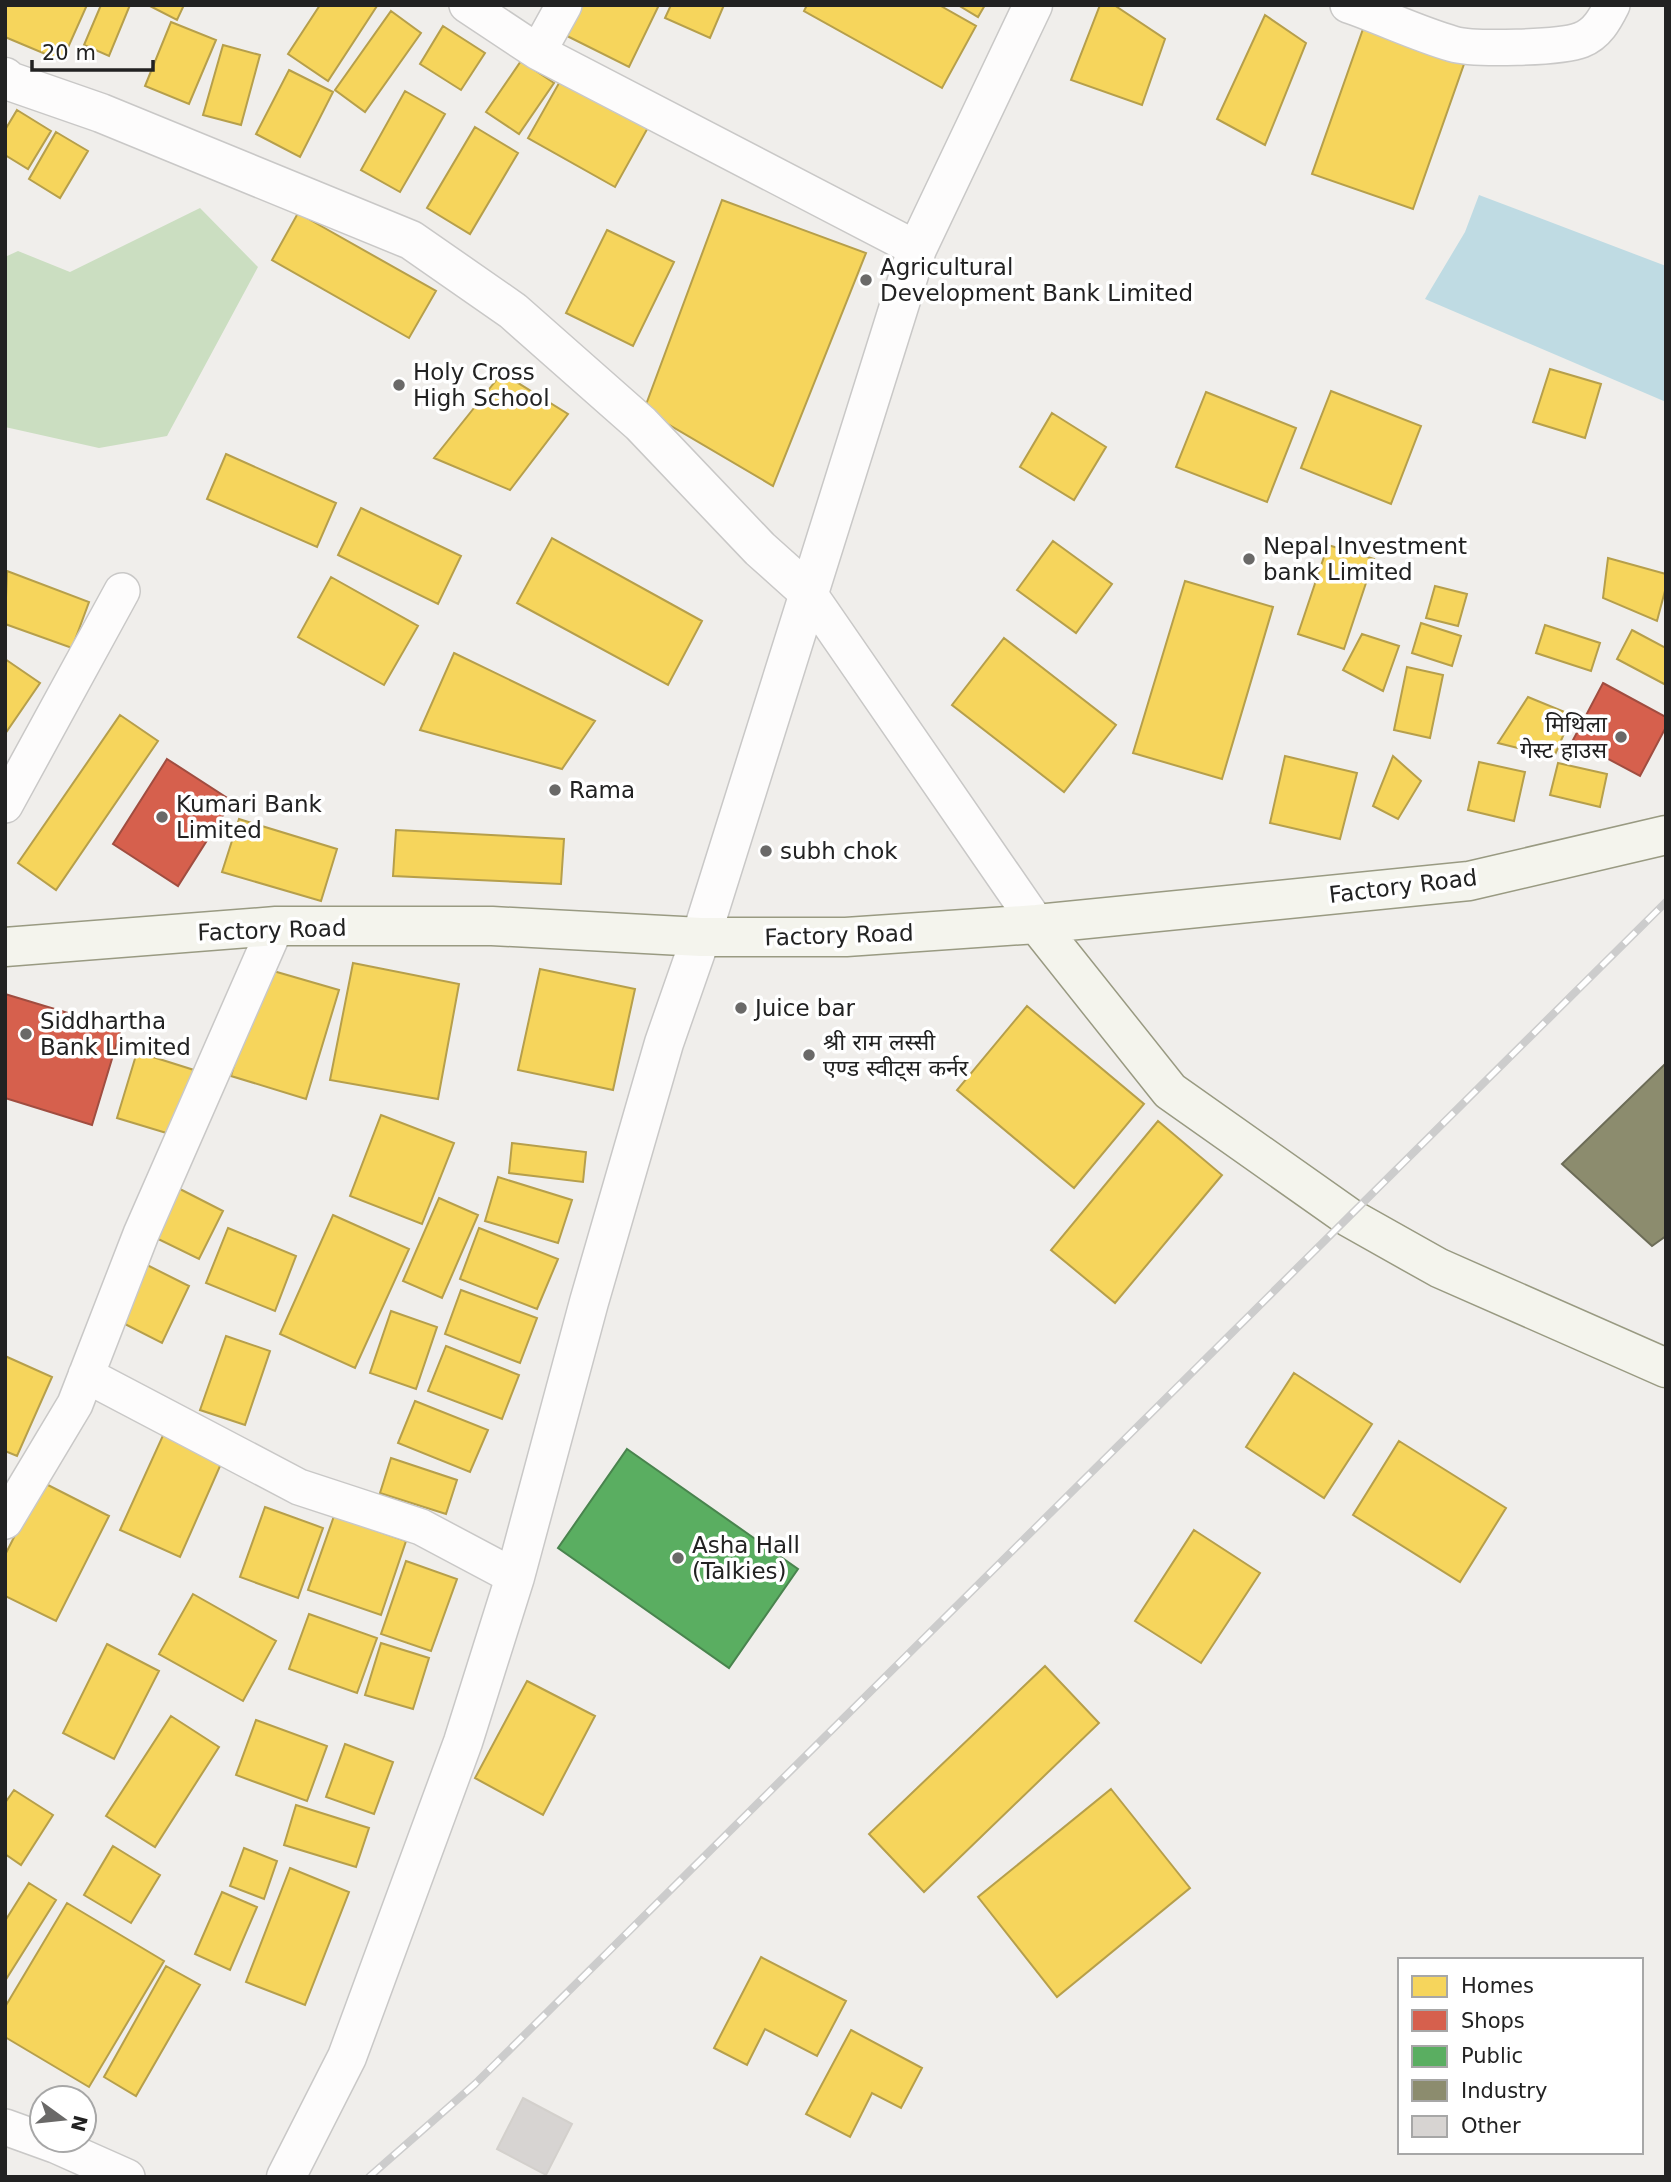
<svg xmlns="http://www.w3.org/2000/svg" width="1671" height="2182" viewBox="0 0 1671 2182" font-family="'DejaVu Sans','Noto Sans Devanagari',sans-serif">
	<rect width="100%" height="100%" fill="#f0eeeb"/>
	<path fill="#cbdec1" d="M200 208 258 267 167 436 99 448 5 427V257L18 251 70 272Z"/>
	<path fill="#bfdbe3" d="M1479 195 1666 266V402L1425 299 1465 232Z"/>
	<path fill="#f6d55c" stroke="#b69f4b" stroke-width="2" d="M5 5H87L62 61 5 37Z
		M101 5H130L109 56 84 45Z
		M148 5H184L177 20Z
		M320 5 377 6 328 81 288 54Z
		M582 5H659L629 67 567 36Z
		M671 5H724L710 38 665 18Z
		M807 5H939L976 26 942 88 804 11Z
		M958 5H985L978 17Z
		M1100 5H1114L1165 39 1142 105 1071 80Z
		M391 11 421 33 365 112 335 90Z
		M1265 15 1306 43 1265 145 1217 119Z
		M171 22 216 40 189 104 145 86Z
		M443 26 485 53 461 90 420 64Z
		M1363 29 1464 64 1413 209 1312 174Z
		M223 45 260 55 241 125 203 115Z
		M521 61 554 83 519 134 486 112Z
		M289 70 333 92 300 157 256 134Z
		M563 76 650 124 615 187 528 138Z
		M405 91 445 114 400 192 361 170Z
		M17 110 51 131 28 169 5 155V130Z
		M475 127 518 153 470 234 427 208Z
		M56 132 88 151 60 198 29 179Z
		M722 200 866 253 773 486 644 410Z
		M298 213 436 291 409 338 272 260Z
		M607 230 674 262 633 346 566 313Z
		M1550 369 1601 384 1585 438 1533 422Z
		M502 373 568 414 510 490 434 458Z
		M1331 391 1421 426 1391 504 1301 468Z
		M1206 392 1296 428 1267 502 1176 467Z
		M1052 413 1106 447 1074 500 1020 467Z
		M226 454 336 503 317 547 207 499Z
		M361 508 461 556 438 604 338 555Z
		M552 538 702 621 668 685 517 603Z
		M1053 541 1112 584 1076 633 1017 590Z
		M1328 545 1374 559 1344 649 1298 634Z
		M1608 558 1666 574V587L1657 621 1603 598Z
		M7 571 89 602 72 648 5 624Z
		M331 577 418 626 384 685 298 637Z
		M1185 581 1273 607 1222 779 1133 753Z
		M1435 586 1467 594 1458 626 1426 618Z
		M1421 623 1461 636 1452 666 1412 653Z
		M1545 625 1600 643 1591 671 1536 653Z
		M1632 630 1666 648V685L1617 659Z
		M1362 634 1399 646 1383 691 1343 670Z
		M1004 638 1116 725 1064 792 952 705Z
		M454 653 595 721 562 769 420 730Z
		M5 659 40 683 5 734Z
		M1407 667 1443 675 1430 738 1394 730Z
		M1528 697 1572 715 1554 757 1498 743Z
		M120 715 158 741 56 890 18 863Z
		M1285 756 1357 773 1340 839 1270 823Z
		M1393 756 1421 781 1398 819 1373 806Z
		M1479 762 1525 772 1514 821 1468 810Z
		M1558 763 1607 774 1600 807 1550 795Z
		M239 819 337 849 321 901 222 872Z
		M396 830 564 839 561 884 393 876Z
		M353 963 459 984 438 1099 330 1080Z
		M263 968 339 990 306 1099 231 1076Z
		M540 969 635 989 613 1090 518 1070Z
		M1027 1006 1144 1104 1074 1188 957 1090Z
		M137 1052 194 1070 173 1135 117 1118Z
		M381 1115 454 1143 422 1224 350 1196Z
		M1158 1121 1222 1175 1115 1303 1051 1250Z
		M512 1143 586 1152 583 1182 509 1173Z
		M498 1177 572 1200 558 1243 485 1221Z
		M176 1187 223 1211 199 1259 152 1236Z
		M439 1198 478 1215 442 1298 403 1281Z
		M333 1215 409 1249 355 1368 280 1334Z
		M228 1228 296 1256 275 1311 206 1283Z
		M479 1228 558 1259 537 1309 460 1279Z
		M143 1263 189 1286 162 1343 115 1319Z
		M461 1290 537 1318 520 1363 445 1334Z
		M391 1311 437 1327 416 1389 370 1373Z
		M226 1336 270 1351 245 1425 200 1410Z
		M446 1346 519 1375 502 1419 428 1391Z
		M5 1356 52 1377 17 1456 5 1451Z
		M1294 1373 1372 1424 1324 1498 1246 1447Z
		M415 1401 488 1430 470 1472 398 1443Z
		M165 1431 224 1457 180 1557 120 1530Z
		M1399 1441 1506 1508 1460 1582 1353 1515Z
		M391 1458 457 1480 446 1514 380 1493Z
		M42 1482 109 1516 56 1621 5 1596V1555Z
		M265 1507 323 1528 298 1598 240 1577Z
		M334 1516 406 1541 381 1615 308 1590Z
		M1194 1530 1260 1573 1201 1663 1135 1621Z
		M406 1561 457 1579 431 1651 381 1634Z
		M193 1594 276 1641 243 1701 159 1654Z
		M309 1614 377 1638 357 1693 289 1669Z
		M381 1643 429 1658 413 1709 365 1695Z
		M107 1644 159 1671 114 1759 63 1733Z
		M1045 1666 1099 1723 924 1892 869 1834Z
		M527 1681 595 1716 543 1815 475 1778Z
		M171 1716 219 1747 155 1847 106 1816Z
		M256 1720 327 1746 307 1801 236 1775Z
		M345 1744 393 1762 374 1814 326 1797Z
		M1111 1789 1190 1888 1057 1997 978 1897Z
		M14 1790 53 1815 21 1865 5 1854V1803Z
		M296 1805 369 1828 356 1867 284 1845Z
		M113 1846 160 1875 131 1923 84 1895Z
		M244 1848 277 1861 264 1899 230 1886Z
		M290 1868 349 1892 305 2005 246 1982Z
		M29 1883 56 1900 5 1981V1921Z
		M222 1892 257 1907 230 1970 195 1954Z
		M67 1903 164 1961 89 2087 5 2037V2007Z
		M761 1957 846 2001 817 2056 765 2029 747 2065 714 2048Z
		M166 1966 200 1985 136 2096 104 2077Z
		M851 2030 922 2068 901 2108 872 2093 850 2137 806 2114Z"/>
	<path fill="#d6604d" stroke="#a04d40" stroke-width="2" d="M1603 683 1666 717V727L1640 776 1573 740Z
		M167 759 232 801 178 886 113 844Z
		M5 994 121 1029 92 1125 5 1098Z"/>
	<path fill="#5aae61" stroke="#49844e" stroke-width="2" d="M627 1449 798 1569 729 1668 558 1548Z"/>
	<path fill="#8c8c6e" stroke="#6c6c57" stroke-width="2" d="M1666 1063V1236L1652 1246 1562 1164Z"/>
	<path fill="#d7d4d2" stroke="#d3d0cc" stroke-width="2" d="M523 2098 572 2124 546 2175 497 2149Z"/>
	<g fill="none" stroke-linecap="round" stroke-linejoin="round">
		<g stroke="#c9c8c7" stroke-width="38">
			<path id="minor" d="M467 5 538 52 564 5
				M1348 5C1383 17 1418 34 1453 44 1473 50 1561 48 1581 40 1597 34 1605 19 1612 5
				M538 52 917 249
				M808 592 1037 924
				M5 805 122 591
				M86 1375 299 1487 421 1527 515 1577
				M5 1521 75 1404 141 1234 276 926
				M5 2127 55 2145 127 2177"/>
		</g>
		<g stroke="#c9c8c7" stroke-width="41">
			<path id="tertiary" d="M5 77 9 81 101 113 411 240 513 311 641 424 760 549 808 592
				M286 2177 347 2057 463 1742 515 1577 589 1302 664 1043 701 937 917 249 1033 5"/>
		</g>
		<g stroke="#999a82" stroke-width="41">
			<path id="secondary" d="M1037 924 1170 1091 1350 1218 1439 1268 1666 1368
				M5 947 276 926H492L701 937H846L1037 924 1469 881 1666 835"/>
		</g>
		<use href="#minor" stroke="#fdfcfc" stroke-width="35"/>
		<use href="#tertiary" stroke="#fdfcfc" stroke-width="38"/>
		<use href="#secondary" stroke="#f4f4ed" stroke-width="38"/>
		<g stroke="#ccc" stroke-width="8">
			<path id="rail" d="M369 2177 475 2084 1666 902"/>
		</g>
		<use href="#rail" stroke="#fff" stroke-width="5" stroke-dasharray="16" stroke-linecap="butt"/>
	</g>
	<g fill="#6a6968" stroke="#fff" stroke-width="2.5">
		<circle cx="866" cy="280" r="7"/>
		<circle cx="399" cy="385" r="7"/>
		<circle cx="1249" cy="559" r="7"/>
		<circle cx="1621" cy="737" r="7"/>
		<circle cx="555" cy="790" r="7"/>
		<circle cx="162" cy="817" r="7"/>
		<circle cx="766" cy="851" r="7"/>
		<circle cx="741" cy="1008" r="7"/>
		<circle cx="26" cy="1034" r="7"/>
		<circle cx="809" cy="1055" r="7"/>
		<circle cx="678" cy="1558" r="7"/>
	</g>
	<g text-anchor="middle" dominant-baseline="central" stroke-width="7" stroke-linejoin="round" paint-order="stroke">
		<g font-size="23" fill="#222" stroke="#fff" text-anchor="start">
			<text x="880" y="267">Agricultural<tspan x="880" dy="26">Development Bank Limited</tspan></text>
			<text x="413" y="372">Holy Cross<tspan x="413" dy="26">High School</tspan></text>
			<text x="1263" y="546">Nepal Investment<tspan x="1263" dy="26">bank Limited</tspan></text>
			<text x="1607" y="724" text-anchor="end">मिथिला<tspan x="1607" dy="26">गेस्ट हाउस</tspan></text>
			<text x="569" y="790">Rama</text>
			<text x="176" y="804">Kumari Bank<tspan x="176" dy="26">Limited</tspan></text>
			<text x="780" y="851">subh chok</text>
			<text x="755" y="1008">Juice bar</text>
			<text x="40" y="1021">Siddhartha<tspan x="40" dy="26">Bank Limited</tspan></text>
			<text x="823" y="1042">श्री राम लस्सी<tspan x="823" dy="26">एण्ड स्वीट्स कर्नर</tspan></text>
			<text x="692" y="1545">Asha Hall<tspan x="692" dy="26">(Talkies)</tspan></text>
		</g>
		<g font-size="23" fill="#222" stroke="#fff">
			<text transform="translate(1403 886) rotate(-7)">Factory Road</text>
			<text transform="translate(272 930) rotate(-2)">Factory Road</text>
			<text transform="translate(839 935) rotate(-2)">Factory Road</text>
		</g>
	</g>
	<rect width="1671" height="2182" fill="none" stroke="#222222" stroke-width="14"/>
	<rect x="1398" y="1958" width="245" height="196" fill="#ffffff" stroke="#a7a7a7" stroke-width="2"/>
	<rect x="1412" y="1976" width="35" height="21" fill="#f6d55c" stroke="#a7a7a7" stroke-width="2"/>
	<text x="1461" y="1993" font-size="21" fill="#222222">Homes</text>
	<rect x="1412" y="2010" width="35" height="21" fill="#d6604d" stroke="#a7a7a7" stroke-width="2"/>
	<text x="1461" y="2028" font-size="21" fill="#222222">Shops</text>
	<rect x="1412" y="2046" width="35" height="21" fill="#5aae61" stroke="#a7a7a7" stroke-width="2"/>
	<text x="1461" y="2063" font-size="21" fill="#222222">Public</text>
	<rect x="1412" y="2080" width="35" height="21" fill="#8c8c6e" stroke="#a7a7a7" stroke-width="2"/>
	<text x="1461" y="2098" font-size="21" fill="#222222">Industry</text>
	<rect x="1412" y="2116" width="35" height="21" fill="#d7d4d2" stroke="#a7a7a7" stroke-width="2"/>
	<text x="1461" y="2133" font-size="21" fill="#222222">Other</text>
	<g transform="translate(63 2119) rotate(105)"><circle r="33" fill="#ffffff" stroke="#a7a7a7" stroke-width="2"/>
	<path d="M0-5L12 26L0 18L-12 26Z" fill="#6a6968"/>
	<text y="-10" font-size="19" font-weight="bold" text-anchor="middle" fill="#222222">N</text>
	</g>
	<path d="M32 60v10h121v-10" fill="none" stroke="#222222" stroke-width="3.5"/>
	<text x="42" y="60" font-size="21" fill="#222222" stroke="#ffffff" stroke-width="5" paint-order="stroke">20 m</text>
</svg>
